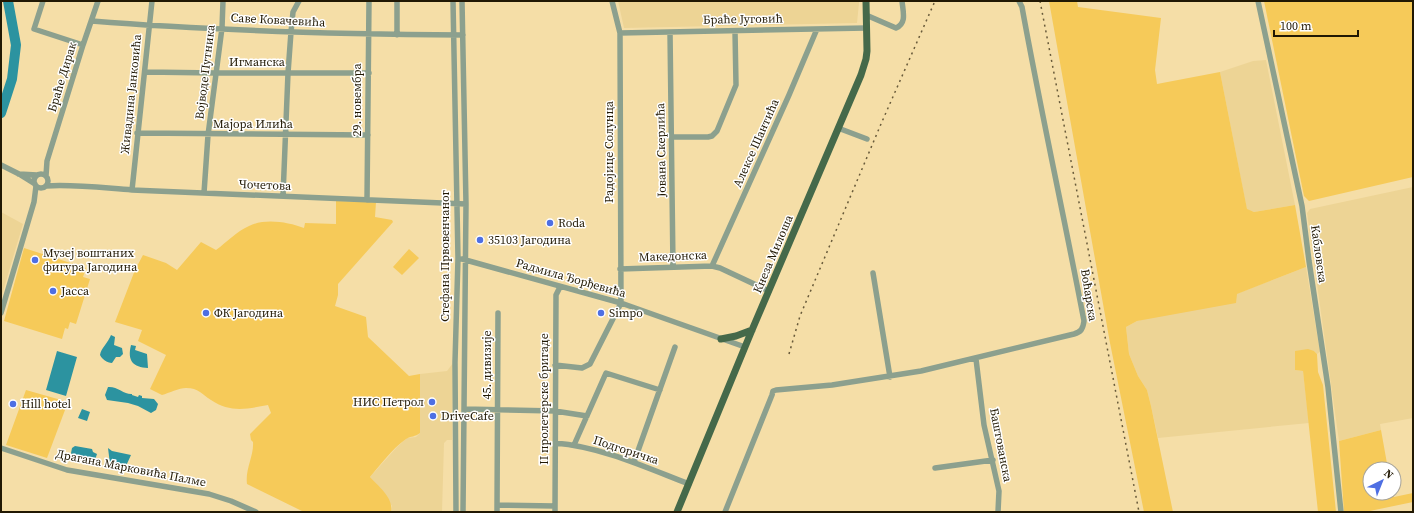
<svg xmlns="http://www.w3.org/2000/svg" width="1414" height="513" viewBox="0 0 1414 513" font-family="'Source Serif 4',serif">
	<rect width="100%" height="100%" fill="#f5dea7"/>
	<path fill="#edd495" d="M618 1H859V3L857 23 624 28Z
		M1266 60 1295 205 1254 212 1247 210 1220 72 1253 61Z
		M1413 187V418L1380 424 1381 430 1339 441 1307 213 1310 209Z
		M1 212 23 224 1 298Z
		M1306 267 1320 352 1317 354 1314 351H1295V370L1303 371 1309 423 1158 438 1151 406 1147 390 1138 376 1129 354 1126 327 1137 321 1236 294Z
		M453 363 452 440H447L444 443 442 512H391L392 506 370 477 397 447 407 438 416 437 420 433V374L447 371Z"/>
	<path fill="#f6ca59" d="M1049 1H1077L1078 7 1161 18 1155 70 1157 84 1220 72 1247 209 1254 212 1295 205 1306 267 1237 294 1236 303 1137 321 1126 327 1129 354 1138 376 1147 390 1151 406 1173 512H1144L1110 343Z
		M1264 1H1413V177L1309 201 1304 196Z
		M336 201 376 202 375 217 392 220 393 222 338 284V295L335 306 366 317 368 337 409 376 420 374V433C415 437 411 436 406 439 392 449 381 464 370 477 379 487 394 498 391 512H304L247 484C245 469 254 456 253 442L251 440 250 434 271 413 268 405C247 409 230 413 211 400 201 394 199 388 186 388 179 388 169 393 162 395L150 389 166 355 138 341 142 330 115 322 135 270 143 255 166 263 177 270 201 242 216 250C227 242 237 231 249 226 265 218 288 222 304 228L305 223 336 224Z
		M24 248 86 268 83 277 90 279 76 324 70 322 68 329 65 328 62 339 4 321Z
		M409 249 419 258 402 275 393 267Z
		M1308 349 1314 351 1317 354 1318 372 1323 385 1336 512H1318L1303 371 1295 370V351Z
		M26 390 68 402 47 458 6 445Z
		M1381 430 1388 469H1370V493H1392L1394 497 1413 493V502L1365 512H1344L1339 441Z"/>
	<path fill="#2c93a0" d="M111 335 115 337 114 345 122 348 123 354 120 357H116L112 363C107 363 102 359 100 355 101 348 108 343 111 335Z
		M131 345 136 346 135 350 147 354 148 368C133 367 127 361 131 345Z
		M57 351 77 357 66 396 46 390Z
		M108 387C117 386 125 395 132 394V395L138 397 139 395 142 396V398L154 399 158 404 156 410 151 413 138 406 128 403 107 400 105 395Z
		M82 409 90 412 87 421 78 418Z
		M75 446 92 449 93 452 97 454 95 460 73 456 71 453 72 448Z
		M108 448 112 451 131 455 126 466 122 467 115 464 112 465 110 464Z"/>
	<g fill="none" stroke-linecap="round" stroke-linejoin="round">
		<path stroke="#2c93a0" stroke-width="10" d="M1 113 12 79 16 45 8 1"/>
		<path stroke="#8ca08e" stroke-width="5.5" d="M43 1 34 29 83 45
			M453 1 458 258 455 362 456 512
			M462 1 466 204 463 512
			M1258 1 1302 206 1309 261 1328 387 1341 512
			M866 15 896 28C907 23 903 12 902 1
			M92 21C215 31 340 34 463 35
			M670 32 673 267
			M620 33 866 28
			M397 35V1
			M145 72 216 73H369
			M838 128 867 139
			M137 133 368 135
			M672 137H708L712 136 717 131 736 85 735 31
			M1 165 19 174 35 184
			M34 181a7 7 0 1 1 14 0a7 7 0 1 1-14 0Z
			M19 174 37 175
			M46 176 47 161 83 45 98 1
			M46 186C73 184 104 188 132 190L466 204
			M132 190 152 1
			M204 193 208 135 222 28 223 1
			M283 196 288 73 291 32 293 12 299 1
			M367 200 369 1
			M462 259 621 303 745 347
			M712 266 789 95 817 29
			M620 269 712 266 720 268 769 291
			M873 273 890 377
			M1 313 34 202 36 186
			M976 359 984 425 999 491 998 512
			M555 365 582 368 590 364 621 303 620 33 612 1
			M464 409 555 411 587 416
			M555 443C602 447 645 467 689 484
			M574 445 606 373 660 390
			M1 448 67 470 209 494 231 501 256 512
			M634 462 675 347
			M935 468 993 460
			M497 505 555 506
			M497 512 498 313
			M555 512 556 295 560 287
			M725 512 772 395 773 391 776 390 832 385 921 371 1074 334C1081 332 1083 329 1084 321 1064 216 1041 112 1022 7L1019 1"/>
		<path stroke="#45694a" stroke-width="7" d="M721 339 736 336 752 330
			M677 512 752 330 861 75 866 59 867 51 866 1"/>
		<path stroke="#685a3a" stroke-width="1.5" stroke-dasharray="2 4" stroke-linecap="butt" d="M1040 1 1139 512
			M789 354 800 316 881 124 935 1"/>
	</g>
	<g fill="#4e6fe3" stroke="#fff" stroke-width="1.5">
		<circle cx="550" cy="223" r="4"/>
		<circle cx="480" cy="240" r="4"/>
		<circle cx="35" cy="260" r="4"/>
		<circle cx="53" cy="291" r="4"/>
		<circle cx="206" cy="313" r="4"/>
		<circle cx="601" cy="313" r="4"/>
		<circle cx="432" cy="402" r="4"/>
		<circle cx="13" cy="404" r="4"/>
		<circle cx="433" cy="416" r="4"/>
	</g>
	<g text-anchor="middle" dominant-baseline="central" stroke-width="3" stroke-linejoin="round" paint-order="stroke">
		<g font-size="12" fill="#211803" stroke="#fff">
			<text transform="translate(743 19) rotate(-1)">Браће Југовић</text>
			<text transform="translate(278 20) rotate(3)">Саве Ковачевића</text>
			<text x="257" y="62">Игманска</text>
			<text transform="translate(205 72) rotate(-83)">Војводе Путника</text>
			<text transform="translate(62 77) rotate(-73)">Браће Дирак</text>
			<text transform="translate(131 94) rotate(-84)">Живадина Јанковића</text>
			<text transform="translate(357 100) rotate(-90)">29. новембра</text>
			<text x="253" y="124">Мајора Илића</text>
			<text transform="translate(756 143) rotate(-66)">Алексе Шантића</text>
			<text transform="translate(661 150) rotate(-91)">Јована Скерлића</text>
			<text transform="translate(609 152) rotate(-90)">Радојице Солунца</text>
			<text transform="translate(265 185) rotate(2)">Чочетова</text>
			<text transform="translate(773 254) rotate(-67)">Кнеза Милоша</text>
			<text transform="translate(1319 254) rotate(82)">Кабловска</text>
			<text transform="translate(445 256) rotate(-90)">Стефана Првовенчаног</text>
			<text transform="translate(673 256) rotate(-2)">Македонска</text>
			<text transform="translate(571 278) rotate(16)">Радмила Ђорђевића</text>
			<text transform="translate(1089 295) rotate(81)">Воћарска</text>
			<text transform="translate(487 365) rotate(-90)">45. дивизије</text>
			<text transform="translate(544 399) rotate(-90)">II пролетерске бригаде</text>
			<text transform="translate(1001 445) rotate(79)">Баштованска</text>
			<text transform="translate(626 450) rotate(18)">Подгоричка</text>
			<text transform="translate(131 468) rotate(11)">Драгана Марковића Палме</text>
		</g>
		<g font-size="12" fill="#211803" stroke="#fff" text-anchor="start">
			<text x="558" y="223">Roda</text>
			<text x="488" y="240">35103 Јагодина</text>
			<text x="43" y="253">Музеј воштаних<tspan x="43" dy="14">фигура Јагодина</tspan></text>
			<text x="61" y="291">Јасса</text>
			<text x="214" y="313">ФК Јагодина</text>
			<text x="609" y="313">Simpo</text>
			<text x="424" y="402" text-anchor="end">НИС Петрол</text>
			<text x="21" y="404">Hill hotel</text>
			<text x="441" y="416">DriveCafe</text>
		</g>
	</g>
	<rect width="1414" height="513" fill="none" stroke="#211803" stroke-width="4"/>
	<g transform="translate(1382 481) rotate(43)"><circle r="19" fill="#ffffff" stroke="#a6a39a"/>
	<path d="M0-3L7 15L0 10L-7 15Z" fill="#4e6fe3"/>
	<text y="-6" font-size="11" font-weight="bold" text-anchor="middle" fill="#211803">N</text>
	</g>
	<path d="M1274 30v6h84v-6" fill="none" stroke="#211803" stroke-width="2"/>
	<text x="1280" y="30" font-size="12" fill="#211803" stroke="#ffffff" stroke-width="3" paint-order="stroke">100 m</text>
</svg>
